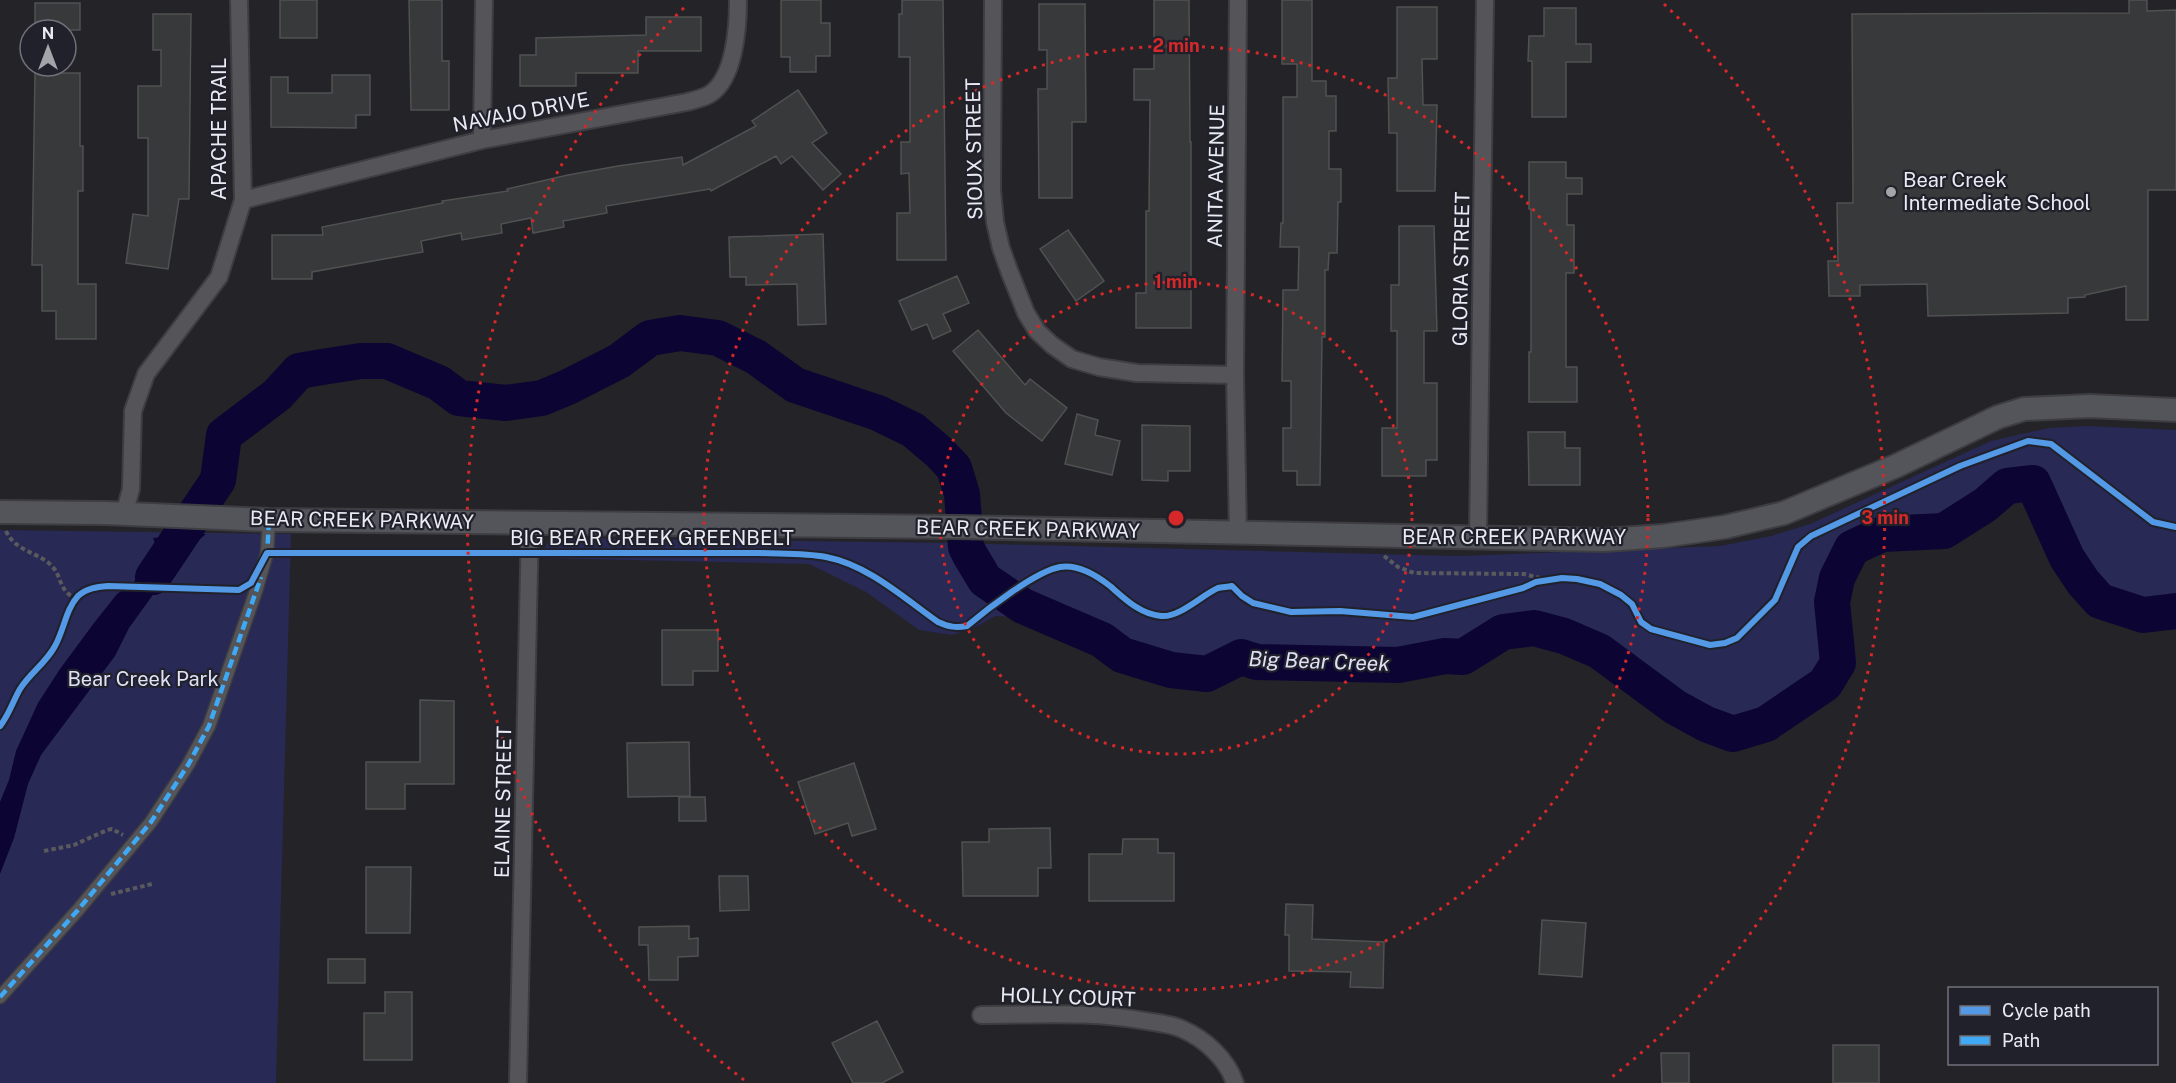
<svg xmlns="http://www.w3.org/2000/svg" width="2176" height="1083" viewBox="0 0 2176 1083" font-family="'Public Sans',sans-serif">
	<rect width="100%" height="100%" fill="#232328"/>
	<path fill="#282954" d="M2088 426 2176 430V611L2143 615 2100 601 2083 582 2067 558 2033 483 2007 486 1985 505 1944 531 1882 534 1852 548 1837 578 1832 602 1838 663 1825 684 1766 724 1733 734 1706 724 1675 707 1599 651 1564 636 1534 628 1503 632 1463 657 1398 665 1257 662 1241 657 1207 674 1171 670 1146 663 1042 618 995 616 980 625 952 635 919 630 866 592 809 564 540 558 550 538 954 543 1459 556 1720 546 1771 536 1810 524 1991 441 2049 428Z
		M0 530 291 534 276 1083H0Z"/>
	<path fill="#0c0432" d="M206 534 183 553 129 628 115 656 41 755 28 784 14 838 0 874V802L9 780 16 751 38 703 60 669 94 623 117 594 132 584 153 559 156 546 153 538Z"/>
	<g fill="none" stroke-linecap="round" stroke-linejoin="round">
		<path stroke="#0c0432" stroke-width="36" d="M153 577 218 480 224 435 277 395 299 371 322 367 361 361H387L439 383 459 398 506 403 542 398 568 387 619 361 650 338 680 333 718 338 756 357 795 385 878 413 913 430 939 452 954 468 962 494 966 547 970 555 985 580 1023 606 1102 640 1122 655 1171 670 1207 674 1241 657 1257 662 1398 665 1445 656 1463 657 1503 632 1534 628 1564 636 1599 651 1675 707 1706 724 1733 734 1766 724 1825 684 1838 663 1832 602 1837 578 1852 548 1882 534 1944 531 1985 505 2007 486 2033 483 2067 558 2083 582 2100 601 2143 615 2176 611"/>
	</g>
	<path fill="#38393a" stroke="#505151" stroke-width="1.5" d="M280 0H317V38H280Z
		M409 0H442V61H449V110H411Z
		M781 0H821V23H830V56H816V72H790V57H781Z
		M902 0H943L946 260H897V213H910L909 173 901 174V142H910V57H899V14H902Z
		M1154 0H1189L1190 142H1191V328H1136V293H1146V211H1149L1150 100H1134V69H1154Z
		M1282 0H1312V81H1326V96H1336V131H1329V169H1341V202H1338L1337 253H1329L1328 270H1325V337H1322L1320 485H1297V471H1283V428H1291V381H1282L1283 290H1298L1299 247H1280L1281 223H1283V97H1297V64H1282Z
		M2129 0H2147V11L2176 10V190H2148V320H2126V286L2085 295V297L2068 298V313L1928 316 1927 284 1860 285V296H1829L1828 261H1838L1837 203H1853L1852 14 2129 13Z
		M35 3H80V30H35Z
		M1039 4H1085L1086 122H1072V198H1039L1038 89H1047V50H1039Z
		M1397 7H1437V59H1422L1423 105H1437L1435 191H1397V133H1389L1388 78H1397Z
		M1544 8H1576V44H1591V62H1566V117H1532V61H1528L1529 36H1544Z
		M153 14H191L189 199H179L168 269 126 263 133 214 148 216V138H138V86H161V50H153Z
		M646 17H701V51H638V73H576V86H520V55H536V38L646 35Z
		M35 73H80V146H83V191H78V284H96V339H56V311H42V265H32Z
		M332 75H370V115H356V128L271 127V77H288V93H332Z
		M798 90 827 133 812 143 841 174 823 190 792 156 781 164 776 156 711 191 710 189 606 206 607 213 563 221 564 227 533 233 531 218 501 224 502 233 462 240 461 233 421 241 423 252 312 272V279H272V235H323L322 227 443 203 442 201 508 191 507 189 568 175 618 166 682 157 683 165 756 126 752 121Z
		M1529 162H1566V178H1582V194H1567V225H1574V273H1566V367H1577V402H1529V352H1531V209H1529Z
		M1399 226H1434L1437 331H1424V383H1437V460H1426V476H1382V428H1397V331H1391V285H1399Z
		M1068 230 1104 281 1076 301 1040 249Z
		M823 234 826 324 798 325 797 284 746 285V277H730L729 237Z
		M957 276 969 303 943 314 951 331 933 339 927 324 912 330 899 301Z
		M978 330 1025 385 1030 379 1067 408 1042 441 1006 413 953 351Z
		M1077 414 1098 420 1095 435 1120 441 1112 475 1065 464Z
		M1142 425 1190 426V471H1168V481L1142 480Z
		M1528 432H1565V448H1580V485H1529Z
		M662 630H718V671H693V685H662Z
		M420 700 454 701V784H405V809H366V762H420Z
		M689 742 690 796 628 797 627 743Z
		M854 763 876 829 852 836 848 823 815 834 798 782Z
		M679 797H705L706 821H679Z
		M1050 828 1051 868H1038V896H963L962 842H989V829Z
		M1123 839H1158V853H1174V901H1089V854H1122Z
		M366 867H411L410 933H366Z
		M719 876H748L749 910 720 911Z
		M1286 904 1313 905 1312 939 1384 942 1383 988 1350 987 1351 972 1289 971V935H1285Z
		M1542 920 1586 923 1582 977 1539 974Z
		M689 926V939L698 938V956L678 957V980H649L648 945H639V927Z
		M328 959H365V983H328Z
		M385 992H412V1060H364V1013H385Z
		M877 1021 903 1072 882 1083H853L832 1043Z
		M1833 1045H1879V1083H1833Z
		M1661 1053H1689V1083H1662Z"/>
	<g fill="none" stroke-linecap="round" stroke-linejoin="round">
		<g stroke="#3d3d42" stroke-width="15">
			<path id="pedestrian" d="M0 997 78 910 151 822 188 765 209 726 256 591 267 553 269 520"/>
		</g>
		<g stroke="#3d3d42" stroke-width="20">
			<path id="minor" d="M993 0 992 190 995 222 1001 248 1010 273 1026 313 1037 331 1052 345 1072 359 1099 367 1137 373 1235 375
				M482 140 484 0
				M243 200 482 140 687 102C694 100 704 98 710 94 735 78 738 26 738 0
				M124 515 131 489 133 411 146 374 219 277 243 200 239 0
				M1238 533 1235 375 1238 0
				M1478 538 1485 0
				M981 1015C1036 1015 1092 1011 1146 1021 1158 1023 1171 1024 1182 1029 1205 1039 1227 1059 1235 1083
				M518 1083 530 522"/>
		</g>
		<g stroke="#3d3d42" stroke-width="26">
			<path id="secondary" d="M0 512 105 513 269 520 956 527 1605 540 1663 536 1725 527 1784 513 1896 466 1998 417 2024 409 2090 406 2176 410"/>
		</g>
		<path stroke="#5a5a5e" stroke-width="4" stroke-dasharray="4.5 3" stroke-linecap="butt" d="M6 531C15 551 37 552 51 565 63 577 57 589 76 599
			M1384 556 1398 567 1414 573 1524 574 1548 580
			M44 851 74 845 107 830 112 829 123 835
			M111 894 152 884"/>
		<use href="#pedestrian" stroke="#555559" stroke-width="12"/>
		<use href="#minor" stroke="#555559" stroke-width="16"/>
		<use href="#secondary" stroke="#54545b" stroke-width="22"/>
		<path stroke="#3fa9f5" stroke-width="4.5" stroke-dasharray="9 4.5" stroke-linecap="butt" d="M267 557 269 520
			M0 997 78 910 151 822 188 765 209 726 261 577"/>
		<g stroke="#20212b" stroke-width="10">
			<path id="cycleway" d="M0 726C9 715 13 701 20 689 30 673 46 663 55 646 64 630 66 609 78 596 87 588 97 587 108 586L239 590 251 583 267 553H760C782 554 805 553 826 557 868 565 904 598 938 622 949 627 956 628 967 626 986 610 1036 571 1060 567 1078 564 1096 575 1110 586 1125 599 1140 614 1161 616 1179 618 1202 595 1218 588 1222 587 1228 587 1232 586L1242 596 1253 603 1291 612 1340 611 1413 617 1523 588 1536 582 1562 578 1577 579 1600 584 1621 595 1632 604 1641 622 1651 629 1710 645 1725 643 1737 638 1775 600 1798 547 1811 536 1960 466 2028 441 2051 444 2153 522 2176 527"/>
		</g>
		<use href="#cycleway" stroke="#5399e6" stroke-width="6"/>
	</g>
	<g fill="none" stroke="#d62828" stroke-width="3" stroke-dasharray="3 6">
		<circle cx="1176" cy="518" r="236"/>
		<circle cx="1176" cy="518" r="472"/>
		<path d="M744 1080A709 709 0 0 1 688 4M1664 4A709 709 0 0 1 1608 1080"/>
	</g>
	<circle fill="#a4a5ab" stroke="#20212b" stroke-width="2" cx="1891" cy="192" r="6"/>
	<g text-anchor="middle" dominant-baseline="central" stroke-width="4.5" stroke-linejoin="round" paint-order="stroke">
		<g font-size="20" fill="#eaebf2" stroke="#20212b">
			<text transform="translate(521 112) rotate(-11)">NAVAJO DRIVE</text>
			<text transform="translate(219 129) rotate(-90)">APACHE TRAIL</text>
			<text transform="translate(974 149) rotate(-91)">SIOUX STREET</text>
			<text transform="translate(1216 176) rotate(-89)">ANITA AVENUE</text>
			<text transform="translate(1461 269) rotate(-89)">GLORIA STREET</text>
			<text transform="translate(362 520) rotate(1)">BEAR CREEK PARKWAY</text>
			<text transform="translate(1028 529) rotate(1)">BEAR CREEK PARKWAY</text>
			<text x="1514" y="537">BEAR CREEK PARKWAY</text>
			<text x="652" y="538">BIG BEAR CREEK GREENBELT</text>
			<text transform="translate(503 802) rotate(-89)">ELAINE STREET</text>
			<text transform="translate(1068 997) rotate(2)">HOLLY COURT</text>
		</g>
		<g font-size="20" fill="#eaebf2" stroke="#20212b" text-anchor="start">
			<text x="1903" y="180">Bear Creek<tspan x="1903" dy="23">Intermediate School</tspan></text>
		</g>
		<g font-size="20" fill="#dfe1f7" stroke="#20212b">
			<text x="143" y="679">Bear Creek Park</text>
		</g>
		<g font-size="21" font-style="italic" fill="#dfe1f7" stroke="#20212b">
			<text transform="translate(1319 661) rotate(2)">Big Bear Creek</text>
		</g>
	</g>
	<circle cx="1176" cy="518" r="9" fill="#d62828" stroke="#20212b" stroke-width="3"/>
	<g font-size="18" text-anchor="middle" font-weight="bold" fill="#d62828" stroke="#20212b" stroke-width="4.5" stroke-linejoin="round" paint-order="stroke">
		<text x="1176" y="52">2 min</text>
		<text x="1176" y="288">1 min</text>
		<text x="1885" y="524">3 min</text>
	</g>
	<rect x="1948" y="987" width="210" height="78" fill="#20212b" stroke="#71727b" stroke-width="1.5"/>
	<rect x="1960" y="1006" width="30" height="9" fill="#5399e6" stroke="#71727b" stroke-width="1.5"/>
	<text x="2002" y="1017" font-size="18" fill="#eaebf2">Cycle path</text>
	<rect x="1960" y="1036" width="30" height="9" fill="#3fa9f5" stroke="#71727b" stroke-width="1.5"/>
	<text x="2002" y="1047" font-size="18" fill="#eaebf2">Path</text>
	<g transform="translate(48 48)"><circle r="28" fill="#20212b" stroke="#71727b" stroke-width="1.5"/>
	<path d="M0-4.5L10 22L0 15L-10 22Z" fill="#a4a5ab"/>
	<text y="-9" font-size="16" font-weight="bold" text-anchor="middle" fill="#eaebf2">N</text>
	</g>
</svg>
